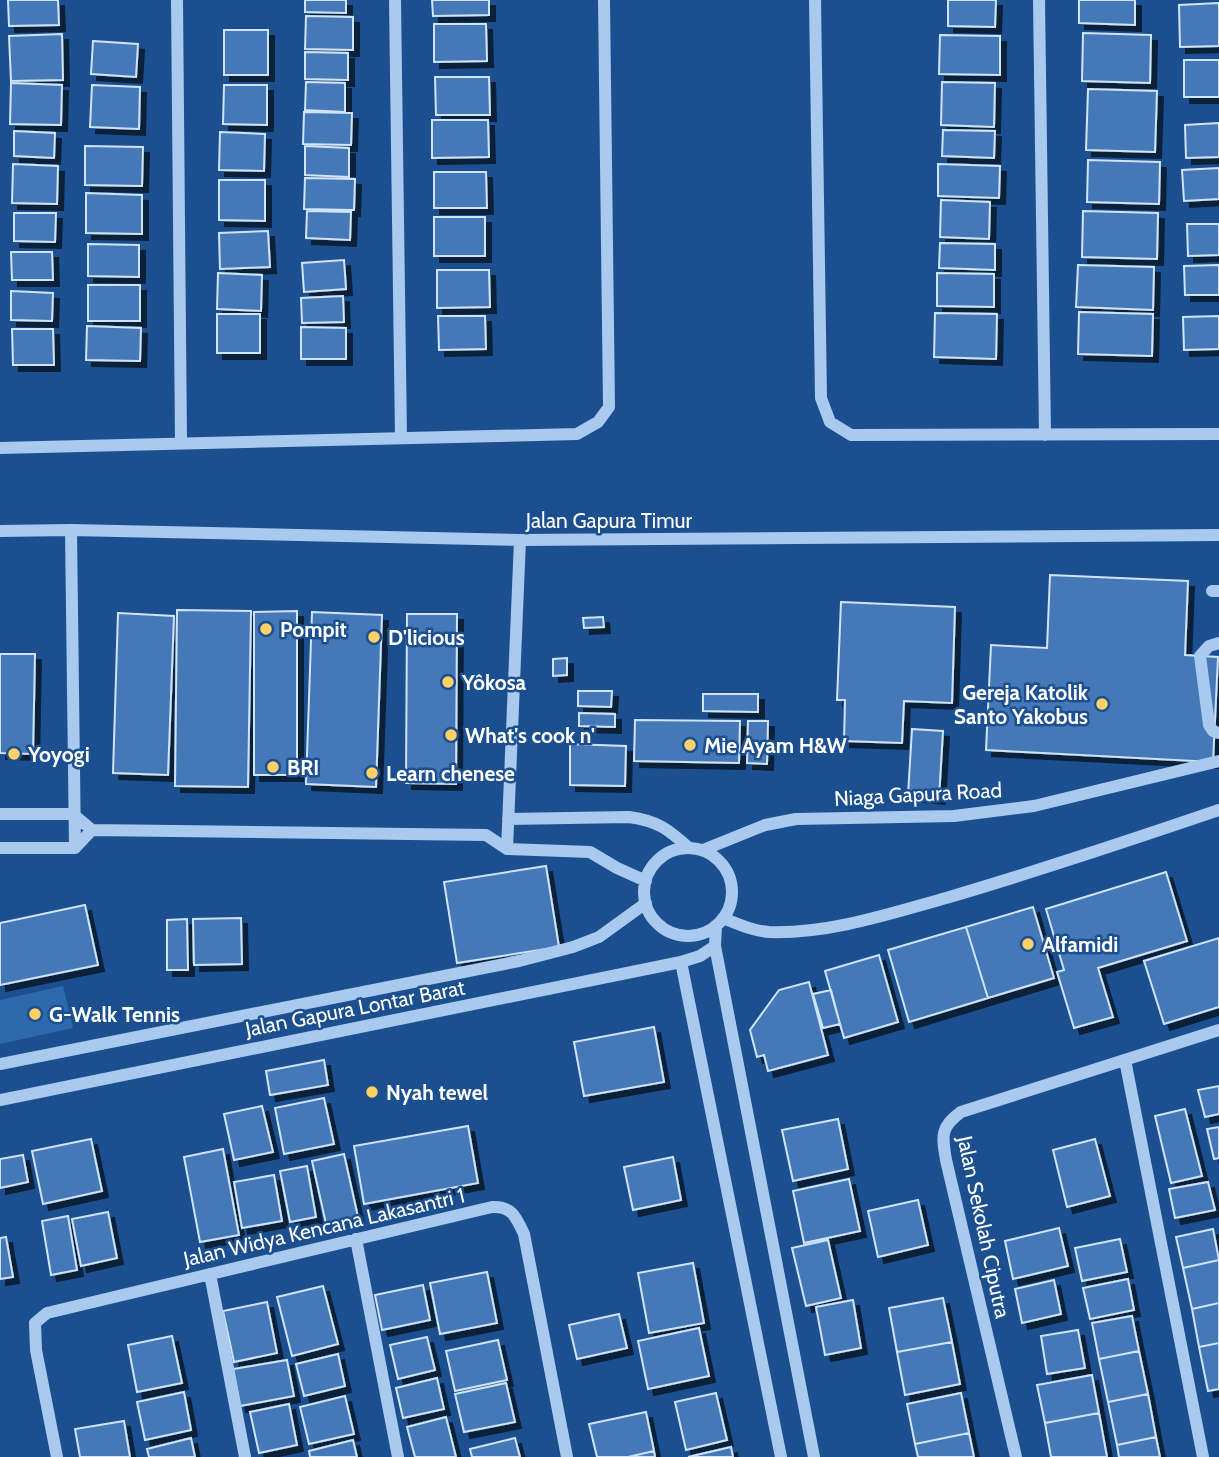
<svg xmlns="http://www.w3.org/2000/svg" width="1219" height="1457" viewBox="0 0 1219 1457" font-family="Cabin,sans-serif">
	<defs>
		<filter id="shadow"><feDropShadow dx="6" dy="6" stdDeviation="0" flood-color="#0009"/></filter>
	</defs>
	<rect width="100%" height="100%" fill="#1b4f8f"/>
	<path fill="#2e69ad" d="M63 986 73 1028 0 1044V1000Z"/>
	<path fill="#4478b7" stroke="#cfe3fa" stroke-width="2" filter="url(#shadow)" d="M8 0H58L59 25 9 26Z
		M305 0H346V13L305 12Z
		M432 0H489V15L433 16Z
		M948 0H996L995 27 948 26Z
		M1079 0H1135V25L1079 23Z
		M1219 3V46L1180 47 1179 5Z
		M306 16 353 17V50L305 49Z
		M434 24H486L487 61 434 62Z
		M224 30H268V75H224Z
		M1083 33 1151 35 1150 83 1082 81Z
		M62 34 63 80 11 81 9 36Z
		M940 35 1000 36V75L939 74Z
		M93 41 138 44 136 77 91 74Z
		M305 52 348 53V80L305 79Z
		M1184 60H1219V97H1184Z
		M435 77H489L490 115H436Z
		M306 82 345 83V112L305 110Z
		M942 82 995 83 994 127 941 125Z
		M11 83 62 85 61 125 10 124Z
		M92 85 140 87 139 129 90 127Z
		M224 85H267V125L223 124Z
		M1088 89 1157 91 1155 152 1086 150Z
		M304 112 352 113 351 145 303 144Z
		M432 120H488L489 157 432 158Z
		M1219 123V157L1186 158 1185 125Z
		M943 130 995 131 994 158 942 156Z
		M14 131 55 133 54 158 14 156Z
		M220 132 265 134 264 171 219 170Z
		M85 146 143 147 142 186 85 185Z
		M305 146 349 148V177L305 175Z
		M1088 160 1160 162 1159 204 1087 202Z
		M13 164 58 166 57 204 12 203Z
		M938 164 1000 166 999 198 938 196Z
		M1219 168V199L1184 201 1182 170Z
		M434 172H486L487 208H434Z
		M305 178 355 179 354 210 304 209Z
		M219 180H265V221L219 220Z
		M86 193 142 195V234L86 233Z
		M941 200 990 202 989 239 940 237Z
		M307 211 351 212 350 240 306 238Z
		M1083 211 1158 213 1157 259 1082 257Z
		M14 213H56L55 242 14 241Z
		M434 217H485V256H434Z
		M1187 224H1219V255L1188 256Z
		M268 231 270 267 220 269 219 233Z
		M940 243 995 244V270L939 268Z
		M88 244 139 245V277L88 276Z
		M11 252H52L53 280H12Z
		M344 260 346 289 304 292 302 263Z
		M1078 265 1154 267 1153 310 1076 307Z
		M1219 265V295H1185L1184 266Z
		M437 270H489L490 307 437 308Z
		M218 273 262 275 261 311 217 309Z
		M937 273 994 274V307L937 306Z
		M88 285H140V321H88Z
		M11 291 53 293 52 321 11 320Z
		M343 296 344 322 302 323 301 298Z
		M1079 312 1153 314 1152 356 1078 354Z
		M935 313 997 314 996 359 934 357Z
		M217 314H260V353H217Z
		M438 316H485L486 349 439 350Z
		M1219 316V349L1184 350 1183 317Z
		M87 326 141 328 140 361 86 360Z
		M301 327 346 328V359H301Z
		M12 329H53L54 365H13Z
		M1050 575 1188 581 1185 655 1218 657 1213 762 986 750 991 645 1047 648Z
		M841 602 955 607 952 703 904 701 902 743 844 741 845 700H837Z
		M177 610 251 611 248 787 175 786Z
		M297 611V775H254V612Z
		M312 612 382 615 376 787 306 784Z
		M118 613 174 616 168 775 113 773Z
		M407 614H457L456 784 406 783Z
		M603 617 604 627 584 628 583 618Z
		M0 654H35L33 754 0 753Z
		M567 658V675L553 676V659Z
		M578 691H612L611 707 578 706Z
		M703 694H758V712L703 711Z
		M579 713 615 714V727L579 726Z
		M635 720 740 721 739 763 634 761Z
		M748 721H768L767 764 747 763Z
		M912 729 943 731 939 798 908 795Z
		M570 744 626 746 625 786 570 785Z
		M546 866 559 947 457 963 444 882Z
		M1166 872 1187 941 1098 968 1113 1017 1074 1028 1057 972 1064 970 1046 909Z
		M85 905 98 965 0 985V923Z
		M1033 907 1054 978 988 998 966 927Z
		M241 918 242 964 194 965 193 919Z
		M187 919 188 970H167V920Z
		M966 927 988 998 909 1022 888 950Z
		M1219 938V1007L1164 1024 1144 961Z
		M879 955 898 1022 844 1038 825 971Z
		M809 982 828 1055 768 1071 764 1055 757 1057 750 1030 779 990Z
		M831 990 840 1024 823 1028 813 994Z
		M654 1027 664 1082 584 1096 574 1042Z
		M324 1060 328 1085 270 1095 266 1071Z
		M1219 1086V1114L1205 1117 1198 1090Z
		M324 1098 334 1144 284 1154 275 1108Z
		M262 1106 273 1152 234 1160 224 1114Z
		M1185 1109 1202 1176 1171 1183 1155 1116Z
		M838 1119 848 1169 793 1181 782 1130Z
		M468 1126 478 1183 364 1204 354 1146Z
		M1219 1127V1158L1214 1159 1207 1129Z
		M91 1139 102 1191 43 1204 32 1151Z
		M1095 1139 1110 1196 1067 1207 1053 1150Z
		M223 1149 239 1235 200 1242 184 1157Z
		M344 1154 358 1217 326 1224 312 1161Z
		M23 1155 28 1182 0 1188V1159Z
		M673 1157 681 1200 633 1210 624 1167Z
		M307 1166 316 1217 290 1222 280 1171Z
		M274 1175 282 1221 242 1228 234 1182Z
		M849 1179 860 1231 804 1243 793 1191Z
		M1208 1182 1215 1210 1175 1218 1169 1189Z
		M918 1200 928 1245 878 1257 868 1211Z
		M108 1212 117 1258 81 1266 72 1219Z
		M68 1216 77 1270 51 1275 42 1221Z
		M1059 1228 1068 1266 1013 1279 1005 1241Z
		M1213 1229 1219 1260 1183 1268 1176 1237Z
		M6 1237 13 1277 0 1279V1238Z
		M1120 1239 1127 1272 1082 1281 1075 1248Z
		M828 1240 841 1298 806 1306 792 1248Z
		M1219 1260V1303L1192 1309 1183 1268Z
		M693 1263 704 1323 649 1333 638 1273Z
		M487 1272 497 1323 440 1334 430 1283Z
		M1128 1279 1134 1310 1090 1319 1083 1288Z
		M1054 1280 1061 1314 1022 1323 1015 1289Z
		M423 1285 430 1320 382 1330 375 1295Z
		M323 1286 338 1344 292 1356 277 1297Z
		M943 1298 952 1342 897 1352 889 1308Z
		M853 1300 861 1348 825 1355 816 1307Z
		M267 1302 277 1353 234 1362 223 1311Z
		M1219 1303V1343L1199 1347 1192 1309Z
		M619 1314 627 1348 577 1359 569 1325Z
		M1132 1316 1139 1351 1099 1359 1092 1323Z
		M699 1328 709 1376 648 1389 638 1341Z
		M1078 1330 1085 1368 1047 1374 1041 1336Z
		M172 1336 182 1383 137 1392 128 1345Z
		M427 1337 435 1370 398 1379 390 1345Z
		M498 1340 507 1380 455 1391 446 1351Z
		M952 1342 960 1384 905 1395 897 1352Z
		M1219 1343V1389L1208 1391 1199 1347Z
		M1139 1351 1148 1394 1108 1402 1099 1359Z
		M338 1354 345 1386 304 1396 296 1364Z
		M287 1360 294 1396 240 1406 233 1369Z
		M1092 1375 1099 1413 1045 1423 1037 1385Z
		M437 1378 444 1409 403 1418 396 1388Z
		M506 1383 515 1422 464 1432 455 1394Z
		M184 1392 191 1430 145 1440 137 1402Z
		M716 1393 727 1440 686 1450 675 1402Z
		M961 1393 969 1433 915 1444 907 1404Z
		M1148 1394 1156 1437 1117 1445 1108 1402Z
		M345 1396 354 1434 309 1444 300 1407Z
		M289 1404 297 1445 259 1453 250 1412Z
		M646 1412 654 1451 628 1457H597L589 1424Z
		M1099 1413 1107 1457H1051L1045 1423Z
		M446 1417 456 1457H415L407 1427Z
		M124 1421 130 1457H80L75 1429Z
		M969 1433 974 1457H918L915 1444Z
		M1156 1437 1160 1457H1119L1117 1445Z
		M191 1438 195 1457H149L147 1449Z
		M515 1438 520 1457H472L470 1449Z
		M353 1440 357 1457H310L309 1451Z
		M731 1447 733 1457H688Z
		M654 1451 655 1457H628Z"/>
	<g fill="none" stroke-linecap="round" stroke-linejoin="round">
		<path stroke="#a9c9ee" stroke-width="12" d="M177 0 181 443
			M395 0 401 438
			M815 0 821 398 830 422 851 435 1219 434
			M1039 0 1045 435
			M0 448 577 434 598 422 609 407 604 0
			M71 530 75 848
			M0 531 71 530 520 540 1219 535
			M1212 591H1219
			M1219 643 1209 646 1200 656 1209 725 1213 731 1219 733
			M0 814H73
			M73 814 92 830 75 848
			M508 819 629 817C658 821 668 829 689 848
			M92 830 486 835 507 849
			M0 848H75
			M644 892a44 44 0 1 1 88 0a44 44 0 1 1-88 0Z
			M507 849 520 540
			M507 849 590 852 617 868 646 881
			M703 850 765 825 796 819 954 816 1034 806 1219 761
			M723 918C738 924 753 931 769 932 828 934 889 914 946 898 1038 871 1128 841 1219 810
			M716 926 715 946 814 1457
			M681 962 781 1457
			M1125 1060 1203 1457
			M0 1064 519 961 573 947 599 937 646 903
			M0 1100 681 962 700 956 715 946
			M356 1239 398 1457
			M210 1274 245 1457
			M57 1457 36 1350 35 1323 47 1313 492 1207C512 1206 516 1217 524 1234L567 1457
			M1016 1457 946 1160C942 1136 940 1127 961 1112L1219 1030"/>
	</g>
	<g fill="#ffd166" stroke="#1b4f8f" stroke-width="2.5">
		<circle cx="266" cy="629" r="7"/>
		<circle cx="374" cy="637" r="7"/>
		<circle cx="448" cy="682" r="7"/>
		<circle cx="1102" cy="704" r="7"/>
		<circle cx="451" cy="735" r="7"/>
		<circle cx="690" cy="745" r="7"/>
		<circle cx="14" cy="754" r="7"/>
		<circle cx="273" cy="767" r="7"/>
		<circle cx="372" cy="773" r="7"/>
		<circle cx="1028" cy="944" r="7"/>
		<circle cx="35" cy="1014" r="7"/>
		<circle cx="372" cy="1092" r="7"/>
	</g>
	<g text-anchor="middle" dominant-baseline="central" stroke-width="5" stroke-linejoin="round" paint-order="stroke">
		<g font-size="21" fill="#fff" stroke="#1b4f8f">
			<text x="609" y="520">Jalan Gapura Timur</text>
			<text transform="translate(918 794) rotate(-3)">Niaga Gapura Road</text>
			<text transform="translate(355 1008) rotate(-11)">Jalan Gapura Lontar Barat</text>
			<text transform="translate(324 1227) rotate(-13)">Jalan Widya Kencana Lakasantri 1</text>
			<text transform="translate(984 1227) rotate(78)">Jalan Sekolah Ciputra</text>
		</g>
		<g font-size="21" font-weight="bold" fill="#fff" stroke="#1b4f8f" text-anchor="start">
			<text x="280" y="629">Pompit</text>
			<text x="388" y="637">D'licious</text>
			<text x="462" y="682">Yôkosa</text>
			<text x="1088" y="692" text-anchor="end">Gereja Katolik<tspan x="1088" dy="24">Santo Yakobus</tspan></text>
			<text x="465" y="735">What's cook n'</text>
			<text x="704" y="745">Mie Ayam H&amp;W</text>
			<text x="28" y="754">Yoyogi</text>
			<text x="287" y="767">BRI</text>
			<text x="386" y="773">Learn chenese</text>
			<text x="1042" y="944">Alfamidi</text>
			<text x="49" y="1014">G-Walk Tennis</text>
			<text x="386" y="1092">Nyah tewel</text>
		</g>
	</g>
</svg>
